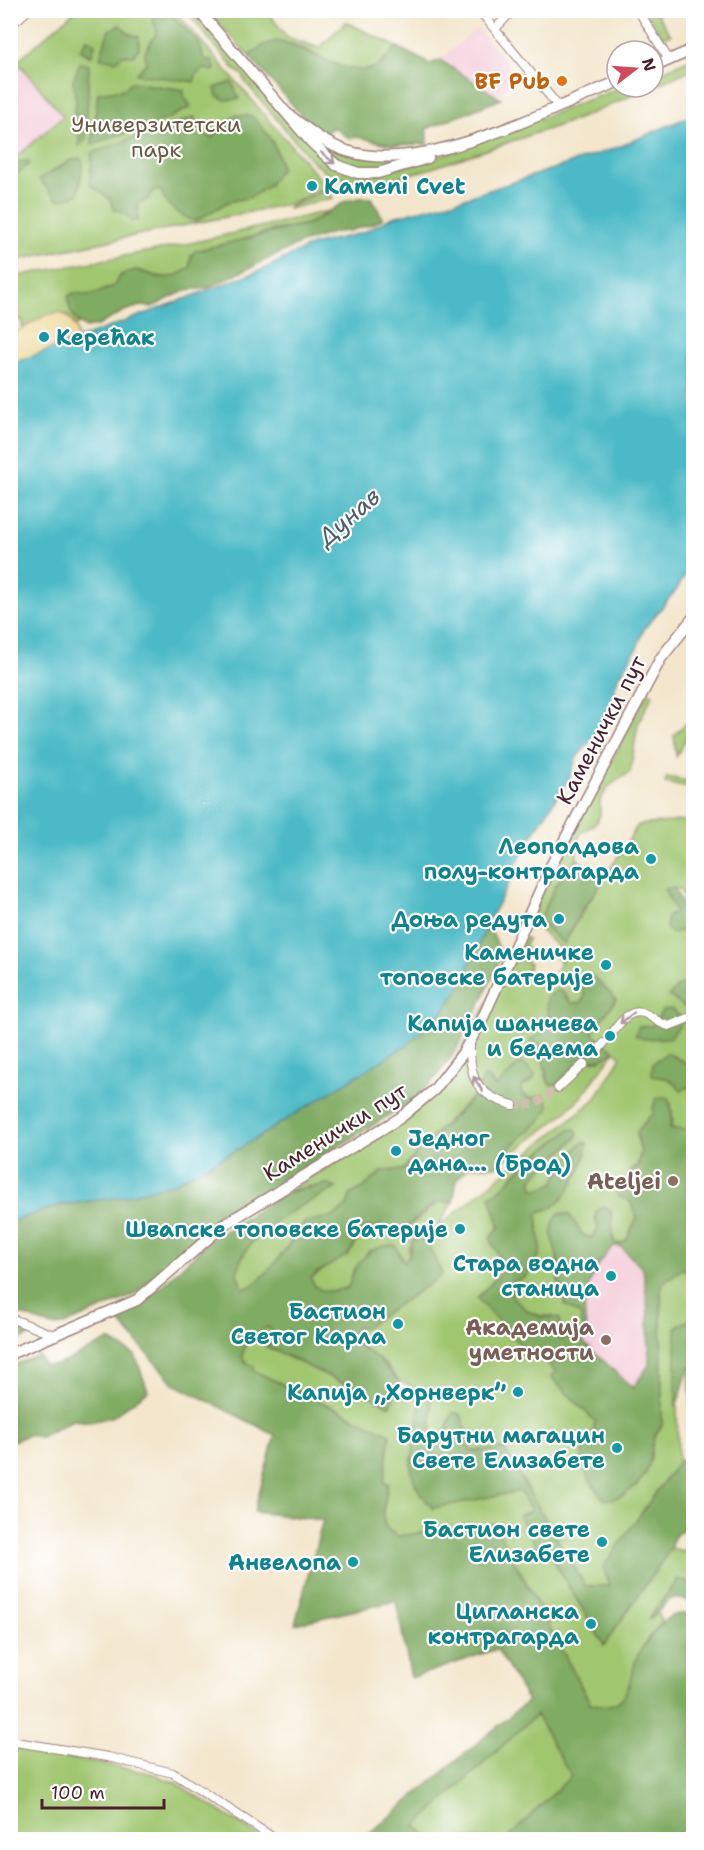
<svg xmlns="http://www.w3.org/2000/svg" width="704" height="1850" viewBox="0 0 704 1850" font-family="'Shantell Sans',sans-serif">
	<rect width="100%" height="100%" fill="#fff"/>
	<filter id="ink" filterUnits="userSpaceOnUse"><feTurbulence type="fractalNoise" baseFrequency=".0167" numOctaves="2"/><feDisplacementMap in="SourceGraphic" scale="12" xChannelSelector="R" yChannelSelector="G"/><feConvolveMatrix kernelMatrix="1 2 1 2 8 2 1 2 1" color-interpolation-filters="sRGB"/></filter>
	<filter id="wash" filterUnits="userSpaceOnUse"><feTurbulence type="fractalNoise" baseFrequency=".008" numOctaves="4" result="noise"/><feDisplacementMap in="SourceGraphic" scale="24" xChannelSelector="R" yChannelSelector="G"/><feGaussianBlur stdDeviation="1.35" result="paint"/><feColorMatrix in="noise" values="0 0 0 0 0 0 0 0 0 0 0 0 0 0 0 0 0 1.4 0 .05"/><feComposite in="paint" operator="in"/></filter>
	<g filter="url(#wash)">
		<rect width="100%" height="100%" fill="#f3e6cc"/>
		<path fill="#f5cfdb" d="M477 28 519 77 496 95 440 60Z
			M10 53 63 116 20 154H11Z
			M614 1246 621 1247 643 1269 648 1310 649 1365 633 1388 579 1338 587 1329 582 1312 591 1279 598 1263Z"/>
		<path fill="#a0c670" stroke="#75724e" stroke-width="1.5" fill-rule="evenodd" d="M75 11H175L327 187 293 203 11 261V154H20L63 116 17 61Z
			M186 11H198L312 143 357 172 418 164 622 87H653V75L693 58V69L578 119 429 169 368 185 329 174 313 162 245 82 243 75 236 71Z
			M208 11H267L287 37 319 48 346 22 397 47C391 53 383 63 376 67 344 83 308 41 278 42 269 42 257 52 249 56Z
			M645 11H655L671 35 663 37Z
			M307 131 328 144 411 158C355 174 348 171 307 131Z
			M329 189 333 198 288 209V207Z
			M337 209 310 223 270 231 219 247 205 248 191 256 190 267C169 284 159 276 136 270L121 275 114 286 68 303 79 324 75 326 68 316C47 313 39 320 22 330V320L11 322V277L178 246Z
			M648 692 653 694 638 724 630 772 609 786 600 800V815L596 823 581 833 577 841V858L555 887 539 921 564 944C586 902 614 865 638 825L691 820 693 812V917L680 889H665L693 950V1125L687 1130 670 1128 673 1121 671 1104 654 1111V1114L639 1129 637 1138 641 1152 637 1166 632 1168 629 1178 622 1183 637 1218 626 1241 617 1244 614 1242 611 1211 595 1217 598 1230 591 1238 583 1235 568 1214 562 1213 557 1261 561 1273 558 1281 566 1294 564 1302 581 1315 584 1329 580 1335 559 1340 553 1316C535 1318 524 1310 512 1296L513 1282 526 1277 541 1248 536 1215 539 1211 549 1209 563 1165 554 1183 536 1190 533 1188 531 1180 575 1139 578 1133 569 1130C552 1144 515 1167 506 1186 497 1206 509 1219 490 1238L505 1269 477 1298 534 1359 538 1354 556 1372 551 1377 595 1421 593 1435 585 1445C586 1467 589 1483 604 1499L623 1496 646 1473 652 1438 662 1425 661 1284 682 1268 693 1274V1357L691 1320 676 1327 678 1462 603 1567 610 1586H585L504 1449 471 1451 467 1445 466 1426 449 1420 445 1435 440 1438 432 1437 431 1394 399 1381 387 1366 353 1340 352 1333 354 1328H364L442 1275 428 1244 409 1247V1256L403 1263 370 1250 353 1271 348 1288C333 1291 318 1296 310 1279L352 1250 365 1228 380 1225 387 1232 407 1228 439 1202H453L437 1228 595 1099 621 1057 615 1051 582 1096 560 1117 503 1161 510 1148 532 1127 540 1096 531 1099 520 1091 521 1087 533 1080 495 1086 490 1079 422 1147 403 1170 383 1171 363 1188 351 1194 346 1207 333 1217 305 1222C293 1238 262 1287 243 1289L237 1274C242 1231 302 1205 336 1188L309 1186 285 1193 402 1122 437 1093 524 937 528 939 524 947 528 948 523 960 530 964 525 975 551 986 561 960 557 958 561 950 531 921 539 898ZM584 989 616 1000 592 1033 613 1050 603 1058 581 1061 556 1085 546 1079 545 1064 536 1036 542 1035C551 1027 551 1014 546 1003L564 992 571 1003H581L585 996Z
			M693 717V726L676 757 674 735Z
			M667 777 693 782V789L665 783Z
			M268 1327 277 1339 267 1347 390 1406 395 1392 421 1400 411 1466 433 1508 520 1491 531 1511 520 1516 536 1546 550 1555 604 1645 671 1548 683 1551 693 1546V1585L678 1579 649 1618 657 1612 662 1621C654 1631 642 1644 638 1656 628 1682 630 1715 590 1703L519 1569 454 1530 398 1536 384 1527 382 1519 388 1483 384 1482 353 1416 253 1371 242 1356 246 1342Z
			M689 1367H693V1424H692Z
			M536 1715 572 1776 507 1839H432L415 1826Z
			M10 1747 150 1773 176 1783 264 1839H11Z"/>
		<path fill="#80ab62" stroke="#656546" stroke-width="1.5" fill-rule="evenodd" d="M156 11H167L199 43 204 59 212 61 215 67 214 71 203 69 197 73 194 82 136 74 146 63 145 52 157 32 152 16Z
			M120 25 128 33 139 37V48L133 56 123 55 116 61 100 58 109 30Z
			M87 39 95 44 91 57 80 50Z
			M276 41C305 46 348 80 376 67 383 64 391 53 397 47L430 64 440 60 501 99 426 129 428 144 393 145 357 137 348 138 334 127 323 134 304 118 249 56 262 46Z
			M80 63 89 65 86 139 79 146V131L73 119 76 102 73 80Z
			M131 82 184 90V96L191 107 165 120 92 144 98 93 125 89Z
			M232 82 239 99 225 100 217 96 215 88Z
			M235 115 252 116C267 132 278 146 281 168L269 185 251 197 228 202 196 221C183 217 165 207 162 192L155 189 147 200 138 203V220L132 221 121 211 114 210 110 199 90 185 92 153 194 117 205 135 212 138Z
			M80 158 83 164 78 195 58 200 39 179 71 160Z
			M21 161H29V164L11 179V168Z
			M360 198H371L383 218 375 223 349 231 335 232 301 243 208 288 186 290 152 307 140 306 124 311 97 326 86 328C74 321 68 310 68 296L74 293 90 295 108 289 114 286 121 275 136 270C160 277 169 284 190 267L191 256 195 251 310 223 346 201Z
			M577 858 602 882 580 913 564 944 539 921 555 887Z
			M674 888 693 928V950L684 930 671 933 666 928 667 918 675 911 664 889Z
			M488 924 502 955C479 1007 457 1064 412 1101L229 1214 132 1296 64 1325 52 1326 11 1311V1222L59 1205 122 1197 211 1164 407 1045 442 1012 458 990Z
			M693 972V999L684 1007 669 996 676 988 685 983Z
			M593 976 616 999 592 1033 615 1051 600 1060 581 1061 556 1085 549 1084 543 1059 530 1043 531 1039C561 1023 544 1022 547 997L559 990 571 1003H581L585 996 580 983 584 977Z
			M671 1009 681 1017 682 1023 670 1038 644 1039 635 1035 639 1026H652L663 1010Z
			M667 1053 688 1064 693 1056V1085L681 1090 669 1079 652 1076 653 1063Z
			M520 1063 525 1064 535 1075 533 1080 521 1087 522 1095 530 1099 544 1095 549 1105C544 1125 521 1133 509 1149 505 1155 504 1161 499 1166L469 1167 457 1179 453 1202H439L431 1206 398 1234 387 1232 380 1225 365 1228 348 1255 316 1273 311 1279C317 1296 333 1291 348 1288 354 1264 368 1245 395 1245L404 1262 409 1256 412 1241 419 1237 428 1244 442 1275 364 1328 357 1326 352 1333 357 1345 376 1357 399 1381 391 1406 266 1346 277 1339 268 1327 246 1342 242 1356 245 1362 254 1366V1371L390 1434 384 1482 388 1483C385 1503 374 1527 398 1536L494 1523 590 1703C631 1715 627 1681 638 1655 640 1650 645 1644 648 1640 662 1621 669 1611 693 1614V1824L670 1839H507L571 1776 536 1715 416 1826 432 1839H363L528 1701 497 1649 411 1678 396 1601 295 1624 323 1520 254 1512 275 1435 174 1384 116 1318 151 1296 209 1241 285 1193 327 1184 336 1188C303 1205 242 1231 237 1274L243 1289C262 1287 294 1237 305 1222L333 1217 346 1207 351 1194 363 1188 383 1171 403 1170 422 1147 474 1097 484 1077H488L493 1086H497Z
			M662 1097 668 1098C672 1108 674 1118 670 1128L687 1130 688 1126 693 1125V1274L682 1269 661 1284 662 1425C647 1445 655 1449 648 1468 642 1484 622 1501 604 1499 594 1488 576 1463 584 1447 589 1437 595 1434 595 1421L551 1377 556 1372 538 1354 533 1359 477 1298 505 1269 490 1238 500 1228 490 1196C506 1188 514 1174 527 1162 541 1151 556 1142 569 1130L575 1129 578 1133 575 1139 531 1180 533 1188 536 1190 554 1183 563 1165 579 1146 583 1142 587 1143C587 1162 569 1195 553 1207 547 1211 542 1208 537 1215L541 1248 539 1256 525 1277 513 1282 512 1296 527 1311 540 1317 559 1318 561 1323 556 1330 559 1340 580 1335 584 1329 581 1322V1315L565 1305 566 1295 558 1281C565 1258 542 1237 558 1214H569L583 1235 591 1238 598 1230 595 1212 604 1206C618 1213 609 1229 614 1242L618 1244 626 1241 637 1218 630 1201 618 1196 617 1191 629 1178 630 1171 638 1166 641 1152 637 1132 648 1118 654 1114 653 1107 656 1099ZM614 1246 621 1247 643 1269 648 1310 649 1365 633 1388 579 1338 587 1329C579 1299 592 1268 614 1246Z
			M691 1319 693 1367H689L676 1408V1327Z
			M11 1324 31 1333 30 1336 11 1343Z
			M109 1340 135 1355 148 1391 112 1417 90 1422 73 1420 41 1437 28 1435 11 1442V1366L39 1355 44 1365H58Z
			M422 1390 431 1394 432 1437 440 1438C448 1432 448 1422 453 1413H457L462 1416 467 1445 471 1451 504 1449 585 1586H609L603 1567 678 1462 693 1453V1528C680 1529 672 1535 671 1548L604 1645 550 1555 536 1546 519 1515 531 1511 520 1491 433 1508C421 1495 412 1484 411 1466Z
			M678 1579 693 1585V1602C658 1592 671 1607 648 1620Z"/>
		<path fill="#eeda9e" stroke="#9c7c64" stroke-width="1.5" d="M60 312C70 317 79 327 76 340L11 364V335L46 315Z"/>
		<path fill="#4cbac6" stroke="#4b6c78" stroke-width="1.5" d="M693 115V561L677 589 644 629 637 648 618 678 601 728 576 758 571 775 533 834 513 870 509 872 510 881 490 918 486 919 488 924 458 990 442 1012 407 1045 242 1147 174 1183 122 1197 59 1205 11 1222V364L262 270 312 245 362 233 393 217 456 201 616 148Z"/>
	</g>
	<g filter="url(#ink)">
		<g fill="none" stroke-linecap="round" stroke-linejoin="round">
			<path stroke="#d1beac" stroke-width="8" stroke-dasharray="8 4" stroke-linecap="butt" d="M513 1105 535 1104 558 1088"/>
			<g stroke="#9e827c" stroke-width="10">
				<path id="minor" d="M479 10 558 106
					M638 10 669 60
					M10 26 28 10
					M495 29 513 10
					M610 1036C619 1024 630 1005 648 1015 655 1019 660 1024 669 1026L694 1016
					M470 1042C469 1079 477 1096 513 1105
					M595 1054 604 1043
					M558 1088 584 1064
					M10 1318 56 1336
					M10 1741 108 1757 173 1773 277 1840"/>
			</g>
			<g stroke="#9e827c" stroke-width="13">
				<path id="major" d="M198 10 312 143 336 165 358 173H378L428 158
					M653 67 694 49
					M289 115C307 129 325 144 347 151 423 176 545 111 617 82
					M10 1354 137 1300 225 1224 400 1118 434 1090 463 1053 481 1022 552 864 661 658 694 617"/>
			</g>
			<use href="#minor" stroke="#fff" stroke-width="8"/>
			<use href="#major" stroke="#fff" stroke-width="10"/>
		</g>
		<defs><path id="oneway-shaft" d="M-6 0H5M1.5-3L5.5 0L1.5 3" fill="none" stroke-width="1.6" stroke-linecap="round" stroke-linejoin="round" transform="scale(1.5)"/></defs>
		<g stroke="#ae9aa0">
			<use href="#oneway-shaft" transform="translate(328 158) rotate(39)"/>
			<use href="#oneway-shaft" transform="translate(627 1018) rotate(142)"/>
			<use href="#oneway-shaft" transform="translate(478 1084) rotate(-122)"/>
		</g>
	</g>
	<circle fill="#e8710a" stroke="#fff" stroke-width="2" cx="562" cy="81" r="6"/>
	<g fill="#0f9aa8" stroke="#fff" stroke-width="2">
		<circle cx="312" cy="186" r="6"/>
		<circle cx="44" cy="337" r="6"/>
		<circle cx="651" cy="859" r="6"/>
		<circle cx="559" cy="919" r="6"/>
		<circle cx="606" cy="965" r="6"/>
		<circle cx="610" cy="1036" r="6"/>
		<circle cx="396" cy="1151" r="6"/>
		<circle cx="460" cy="1229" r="6"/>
		<circle cx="611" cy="1276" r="6"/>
		<circle cx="398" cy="1324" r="6"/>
		<circle cx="518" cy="1392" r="6"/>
		<circle cx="617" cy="1448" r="6"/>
		<circle cx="602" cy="1542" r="6"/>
		<circle cx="353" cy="1562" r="6"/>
		<circle cx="591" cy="1624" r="6"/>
	</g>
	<g fill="#8d6e63" stroke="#fff" stroke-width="2">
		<circle cx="673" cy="1181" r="6"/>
		<circle cx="606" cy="1340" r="6"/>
	</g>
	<g text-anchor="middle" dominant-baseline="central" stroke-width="4.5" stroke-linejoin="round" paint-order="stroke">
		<g font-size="22" font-weight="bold" fill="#c56008" stroke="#fff" text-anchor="end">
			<text x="550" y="81">BF Pub</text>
		</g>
		<g font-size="22" fill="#685943" stroke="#fff">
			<text x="156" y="124">Универзитетски<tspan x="156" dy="25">парк</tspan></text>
		</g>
		<g font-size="22" font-weight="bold" fill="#0d838f" stroke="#fff" text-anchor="end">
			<text x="324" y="186" text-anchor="start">Kameni Cvet</text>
			<text x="56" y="337" text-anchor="start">Керећак</text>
			<text x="639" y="846">Леополдова<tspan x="639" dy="25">полу-контрагарда</tspan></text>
			<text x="547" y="919">Доња редута</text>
			<text x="594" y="952">Каменичке<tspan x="594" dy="25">топовске батерије</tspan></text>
			<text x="598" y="1023">Капија шанчева<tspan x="598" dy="25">и бедема</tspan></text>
			<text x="408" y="1138" text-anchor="start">Једног<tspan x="408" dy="25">дана... (Брод)</tspan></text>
			<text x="448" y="1229">Швапске топовске батерије</text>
			<text x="599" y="1263">Стара водна<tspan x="599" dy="25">станица</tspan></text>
			<text x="386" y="1311">Бастион<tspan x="386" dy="25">Светог Карла</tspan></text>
			<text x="506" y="1392">Капија „Хорнверк”</text>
			<text x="605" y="1435">Барутни магацин<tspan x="605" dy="25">Свете Елизабете</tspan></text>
			<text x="590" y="1529">Бастион свете<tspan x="590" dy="25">Елизабете</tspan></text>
			<text x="341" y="1562">Анвелопа</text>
			<text x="579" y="1611">Цигланска<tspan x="579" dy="25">контрагарда</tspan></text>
		</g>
		<g font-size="22" fill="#4a1f2b" stroke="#fff">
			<text transform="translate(601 730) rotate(-62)">Каменички пут</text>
			<text transform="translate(335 1132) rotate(-32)">Каменички пут</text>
		</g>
		<g font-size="22" font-weight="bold" fill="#785e54" stroke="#fff" text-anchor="end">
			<text x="661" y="1181">Ateljei</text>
			<text x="594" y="1327">Академија<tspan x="594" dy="25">уметности</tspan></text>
		</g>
		<g font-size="24" font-style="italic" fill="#4b5d69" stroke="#fff">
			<text transform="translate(349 517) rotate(-41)">Дунав</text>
		</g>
	</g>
	<rect width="704" height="1850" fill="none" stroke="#fff" stroke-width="36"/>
	<g transform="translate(635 69) rotate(73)"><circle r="28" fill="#ffffff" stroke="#b7a5aa" stroke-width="1.5"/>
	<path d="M0-4.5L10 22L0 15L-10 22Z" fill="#d1495b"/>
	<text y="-9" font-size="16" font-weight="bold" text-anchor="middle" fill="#4a1f2b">N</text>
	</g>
	<path d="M42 1799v9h122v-9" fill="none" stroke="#4a1f2b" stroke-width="3"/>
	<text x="51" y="1799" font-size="18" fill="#4a1f2b" stroke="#ffffff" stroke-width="4.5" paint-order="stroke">100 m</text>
</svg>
